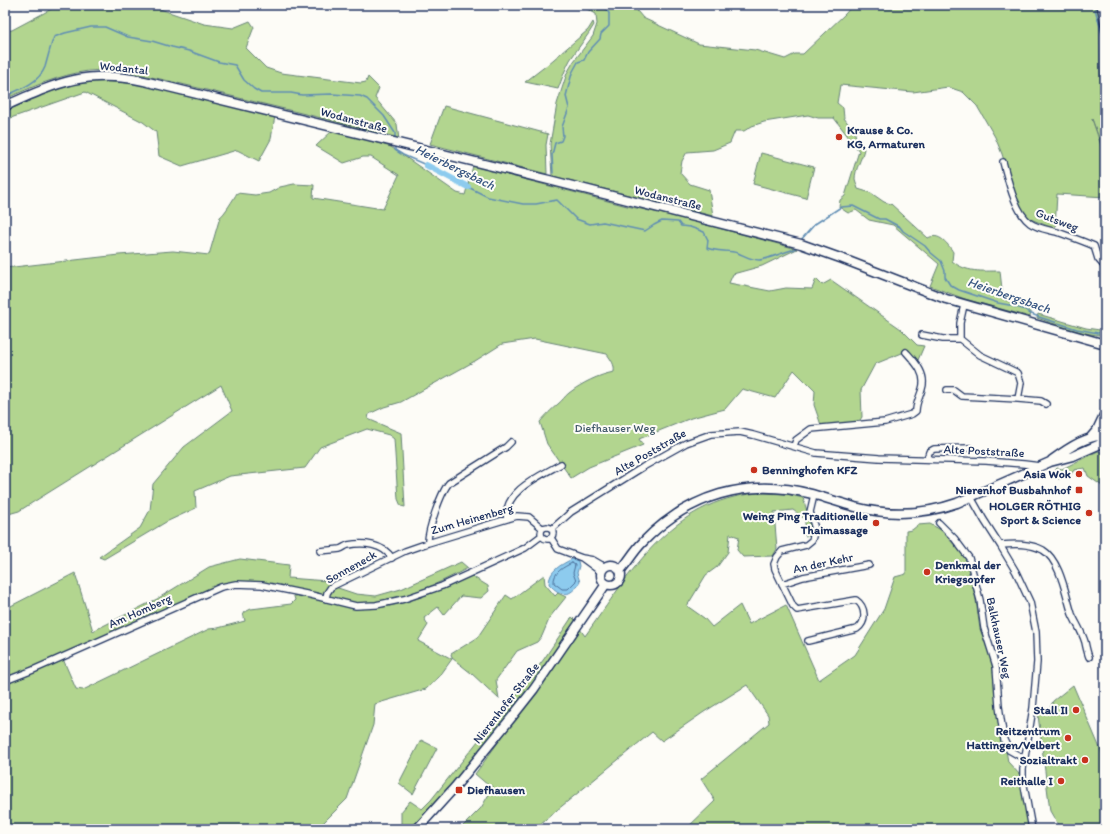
<svg xmlns="http://www.w3.org/2000/svg" width="1110" height="834" viewBox="0 0 1110 834" font-family="Itim,sans-serif">
	<rect width="100%" height="100%" fill="#fdfcf7"/>
	<filter id="ink" filterUnits="userSpaceOnUse"><feTurbulence type="fractalNoise" baseFrequency=".025" numOctaves="2"/><feDisplacementMap in="SourceGraphic" scale="8" xChannelSelector="R" yChannelSelector="G"/><feConvolveMatrix kernelMatrix="1 2 1 2 8 2 1 2 1" color-interpolation-filters="sRGB"/></filter>
	<g filter="url(#ink)">
		<path fill="#b2d58f" stroke="#668276" d="M59 5H148L204 24 233 28 250 21 254 27 246 48 266 68 281 73 361 83 366 82 368 77 379 88 375 98 397 124 399 140C344 122 287 110 231 96 211 91 190 86 169 81 143 75 115 68 88 71 59 75 32 87 5 99V31L12 30Z
			M580 5H632L643 18 699 44 755 50 785 59 795 54H803L845 14 853 5H1099L1100 67 1102 94 1105 103V154L1092 119 1105 157V197L1057 194 1055 229 1028 218 1027 219 1013 191 1002 154 995 137 977 106 963 92 948 87 913 92 840 85 837 103 843 108 844 118 855 133 856 140 860 143 864 149C862 159 855 169 855 179 856 182 857 186 858 189L871 193 884 202 891 204 928 238C939 232 948 244 953 252L952 261C967 273 981 271 1000 271L1003 299 1027 307 1031 312 1030 317 965 299 930 286 939 264 893 225 869 220 856 210 848 213 839 207 840 200 845 196 859 151 834 118H818L808 115 764 122 752 126 744 131H735L730 143 713 150 687 152 682 161 680 173 690 184 709 190 713 216 552 176 550 144 557 104 567 73 574 61 593 36 597 24 596 14Z
			M593 22 594 25C587 37 578 48 570 60 565 69 562 79 558 89L525 82 547 65 588 30Z
			M99 81 134 83 203 98 275 116 271 139 259 161 237 150 182 166 159 156 156 132 143 122 85 92 5 120V112L45 92 75 83Z
			M444 106 548 134 546 145 547 174 430 144Z
			M333 130 391 147 457 193 465 195 473 166 627 206 664 214 700 223 797 249 762 266 733 274 729 283 770 291 786 288 812 289 816 279 822 285 831 280 901 329 917 345 924 346 918 360 902 353 875 364 861 390 862 417 858 423 821 425 814 405 815 391 794 370 775 398 742 389 725 409 691 418 639 439 643 445 589 467 571 478 547 444 540 422C547 414 550 411 558 404 562 401 565 396 569 393 582 383 598 375 614 372 615 364 611 360 607 354L535 339 502 344 475 361 401 402 384 407 369 414 368 419 401 433 405 507 401 506 398 499 394 439 389 435 367 429 320 447 305 468 230 476 195 491 196 508 166 522 104 559 99 557 140 528 150 510 153 484 184 447 232 411 221 385 19 511 5 515V268L119 255 173 251 209 255 220 217C224 215 234 198 237 193L255 195 269 193 280 187 294 184 314 185 313 198 383 209 399 175 371 157H363L344 163 316 146Z
			M761 153 814 167 806 198 753 184Z
			M1038 314 1086 328 1100 330 1105 326V334C1093 339 1050 322 1037 318Z
			M1098 451 1104 453 1105 456V488L1088 476 1085 468 1074 470 1069 477 1058 479C1055 475 1054 472 1057 468L1062 469Z
			M758 493 787 494 803 498 811 524 810 535 805 536V519L793 510 774 512 777 549 773 556 743 557 737 550 739 537 730 534 728 552 717 567 706 575 687 606 704 618 712 627 740 605 749 624 786 605 819 680 855 655 884 609 895 577 906 574V531L912 530 918 525 930 524 941 530 966 558 976 600 980 629 991 658 1008 762 1021 776 1031 829H860L858 826 852 829H686L715 801 701 779 769 723 768 715 747 685 704 712 662 741 652 732 534 829H460L481 808 492 789V786H489L475 774 547 676 580 629 585 636C632 571 670 501 758 493Z
			M240 559 289 565 288 578 327 581 338 588 356 594 376 596 401 589 461 562 468 568C432 587 399 602 357 603V608C363 608 370 608 376 608 409 605 441 589 470 575L488 586 489 591 481 598 461 596 444 615 438 607 424 618 428 625 418 641 452 659 439 677 426 689 375 704 373 725 347 799 317 829H5V683L63 659 76 689 83 690 209 629 218 628 245 621 243 613 251 609 291 604 295 600 293 593 236 582 33 668 5 678V609L75 573 93 631 157 599 209 567Z
			M544 575 545 584 555 596 558 593 566 597 550 617 542 636 537 642 517 651 496 680 499 699 471 673 452 658 451 654 477 638 506 595 512 599Z
			M572 617 577 622C559 647 542 674 522 699 488 744 451 789 411 829H399L401 827V812L410 801 422 809 431 800 506 706 519 692 544 659Z
			M1073 685 1105 760V829H1059L1060 828 1050 811 1038 715 1049 711 1053 701Z
			M421 740 437 748 413 794 399 783Z"/>
		<path fill="#8dcbee" stroke="#5f8db4" d="M572 559 578 561 579 566 577 573 580 582C570 597 562 598 549 584 549 570 561 565 572 559Z"/>
		<g fill="none" stroke-linecap="round" stroke-linejoin="round">
			<path stroke="#496d98" stroke-width="1" d="M572 563 575 565 573 573 576 581 568 589H562L554 583C553 572 564 567 572 563Z"/>
			<path stroke="#5f8db4" stroke-width="1.5" d="M1095 5V9L1105 44
				M5 96C19 90 39 83 45 67 48 57 50 47 54 37L65 33 91 27H105L128 37 152 41 172 47 189 51 219 62 235 65 244 80 254 89 261 93H291L302 95 332 94 360 96 367 99 384 116 395 133V139
				M395 145V150L403 155 426 165
				M553 173 552 155 555 143 561 141 563 136 562 127 569 108 566 96 572 73 578 62 584 60 588 52 600 39 601 34 609 26V13L602 5
				M468 187 488 197 523 204H536L557 200 576 219 590 224 603 222 645 231 654 225 662 221 678 222 681 226 690 227 704 232 708 240 707 248C717 252 728 250 738 253 745 256 751 260 759 260 765 260 787 251 795 249L796 246
				M800 241 815 224 841 207 853 206 879 219H885L900 227 903 231 925 246 930 252 941 261 945 271V277L950 285 959 290 998 303 1009 305 1026 310 1029 313 1039 317 1077 329 1098 333 1105 330"/>
			<path stroke="#8dcbee" stroke-width="6" d="M426 165 468 187"/>
			<g stroke="#1b2f5e" stroke-width="8">
				<path id="minor" d="M1003 162C1008 180 1015 212 1030 223 1038 229 1051 230 1060 233 1071 237 1083 241 1094 246L1098 259 1105 267
					M964 305 960 323V339L980 355 1018 373 1021 383 1018 399
					M922 335 943 339H960
					M947 390H954L962 396 1018 399 1041 401 1046 404
					M794 446 796 440 811 429 885 422 912 414 916 411C916 402 920 397 922 389 927 374 915 362 906 352
					M927 459 929 452 934 449 969 448
					M971 497 984 520 1000 545 1016 572 1030 602 1036 632 1037 662 1033 708 1023 769V780L1032 829
					M507 519C502 491 542 475 561 464
					M939 523 954 538 969 558 980 600 984 628 996 666 999 706 1004 740 1009 750 1025 759
					M541 533a6 6 0 1 1 12 0a6 6 0 1 1-12 0Z
					M552 529 571 512 643 467 686 443 711 434 740 432 753 435 816 453 828 454 879 458 986 461 1024 464 1040 466
					M551 538 558 549 582 558 593 560 605 567
					M428 543C427 532 441 492 449 483L506 447 511 442
					M1000 545C1014 544 1030 543 1043 550 1060 560 1066 596 1072 614 1076 623 1082 632 1085 642 1086 647 1087 652 1089 657
					M320 551C327 550 333 550 340 549 343 548 345 546 348 545 364 542 383 544 392 558
					M582 558 601 572
					M782 584 803 577 869 565
					M326 599 327 593 331 587 405 551 428 543 517 516 529 517 542 528
					M808 641 857 629C867 622 866 607 856 600L797 610 793 606 775 569 774 564 777 557 782 551 806 545 812 540 815 529 810 512 814 495
					M5 681 33 670 221 587 236 584 262 585 311 595 356 606 376 605 404 599 442 586 525 548 541 536"/>
			</g>
			<g stroke="#1b2f5e" stroke-width="10">
				<path id="tertiary" d="M1101 5 1105 24"/>
			</g>
			<g stroke="#1b2f5e" stroke-width="11">
				<path id="secondary" d="M5 106C57 83 86 69 144 81L549 180 801 244 843 259 946 299 1105 344
					M1091 437 1097 430 1105 413
					M1105 441V426
					M1052 460C1064 451 1090 433 1105 437
					M601 575a10 10 0 1 1 20 0a10 10 0 1 1-20 0Z
					M620 571C628 562 634 551 642 543 688 495 747 477 812 494 826 498 841 503 855 507 890 516 923 515 957 503L1050 462 1073 456 1105 442
					M417 829 455 787 512 717 534 689 606 584"/>
			</g>
			<use href="#minor" stroke="#fdfcf7" stroke-width="5.5"/>
			<use href="#tertiary" stroke="#fdfcf7" stroke-width="7"/>
			<use href="#secondary" stroke="#fdfcf7" stroke-width="8"/>
		</g>
	</g>
	<g fill="#c8321e" stroke="#fdfcf7" stroke-width="1.5">
		<circle cx="839" cy="137" r="4"/>
		<circle cx="754" cy="470" r="4"/>
		<circle cx="1079" cy="474" r="4"/>
		<rect x="1075" y="486" width="8" height="8" rx="2"/>
		<circle cx="1089" cy="513" r="4"/>
		<circle cx="876" cy="523" r="4"/>
		<circle cx="927" cy="572" r="4"/>
		<circle cx="1076" cy="710" r="4"/>
		<circle cx="1068" cy="738" r="4"/>
		<circle cx="1085" cy="760" r="4"/>
		<circle cx="1061" cy="781" r="4"/>
		<rect x="455" y="786" width="8" height="8" rx="2"/>
	</g>
	<g text-anchor="middle" dominant-baseline="central" stroke-width="4" stroke-linejoin="round" paint-order="stroke">
		<g font-size="12" fill="#1b2f5e" stroke="#fdfcf7">
			<text transform="translate(124 68) rotate(6)">Wodantal</text>
			<text transform="translate(354 120) rotate(15)">Wodanstraße</text>
			<text transform="translate(668 198) rotate(14)">Wodanstraße</text>
			<text transform="translate(1057 220) rotate(21)">Gutsweg</text>
			<text transform="translate(984 451) rotate(3)">Alte Poststraße</text>
			<text transform="translate(650 452) rotate(-30)">Alte Poststraße</text>
			<text transform="translate(472 519) rotate(-16)">Zum Heinenberg</text>
			<text transform="translate(823 563) rotate(-12)">An der Kehr</text>
			<text transform="translate(351 567) rotate(-29)">Sonneneck</text>
			<text transform="translate(140 611) rotate(-24)">Am Homberg</text>
			<text transform="translate(999 638) rotate(78)">Balkhauser Weg</text>
			<text transform="translate(506 703) rotate(-52)">Nierenhofer Straße</text>
		</g>
		<g font-size="12" font-weight="bold" fill="#1b2f5e" stroke="#fdfcf7" text-anchor="end">
			<text x="847" y="130" text-anchor="start">Krause &amp; Co.<tspan x="847" dy="14">KG, Armaturen</tspan></text>
			<text x="762" y="470" text-anchor="start">Benninghofen KFZ</text>
			<text x="1071" y="474">Asia Wok</text>
			<text x="1071" y="490">Nierenhof Busbahnhof</text>
			<text x="1081" y="506">HOLGER RÖTHIG<tspan x="1081" dy="14">Sport &amp; Science</tspan></text>
			<text x="868" y="516">Weing Ping Traditionelle<tspan x="868" dy="14">Thaimassage</tspan></text>
			<text x="935" y="565" text-anchor="start">Denkmal der<tspan x="935" dy="14">Kriegsopfer</tspan></text>
			<text x="1068" y="710">Stall II</text>
			<text x="1060" y="731">Reitzentrum<tspan x="1060" dy="14">Hattingen/Velbert</tspan></text>
			<text x="1077" y="760">Sozialtrakt</text>
			<text x="1053" y="781">Reithalle I</text>
			<text x="467" y="790" text-anchor="start">Diefhausen</text>
		</g>
		<g font-size="12" fill="#41586a" stroke="#fdfcf7">
			<text x="615" y="428">Diefhauser Weg</text>
		</g>
		<g font-size="13" font-style="italic" fill="#385682" stroke="#fdfcf7">
			<text transform="translate(455 167) rotate(26)">Heierbergsbach</text>
			<text transform="translate(1009 295) rotate(19)">Heierbergsbach</text>
		</g>
	</g>
	<rect width="1110" height="834" fill="none" stroke="#fdfcf7" stroke-width="20"/>
	<rect x="10" y="10" width="1090" height="814" fill="none" stroke="#1b2f5e" stroke-width="1.5" filter="url(#ink)"/>
</svg>
